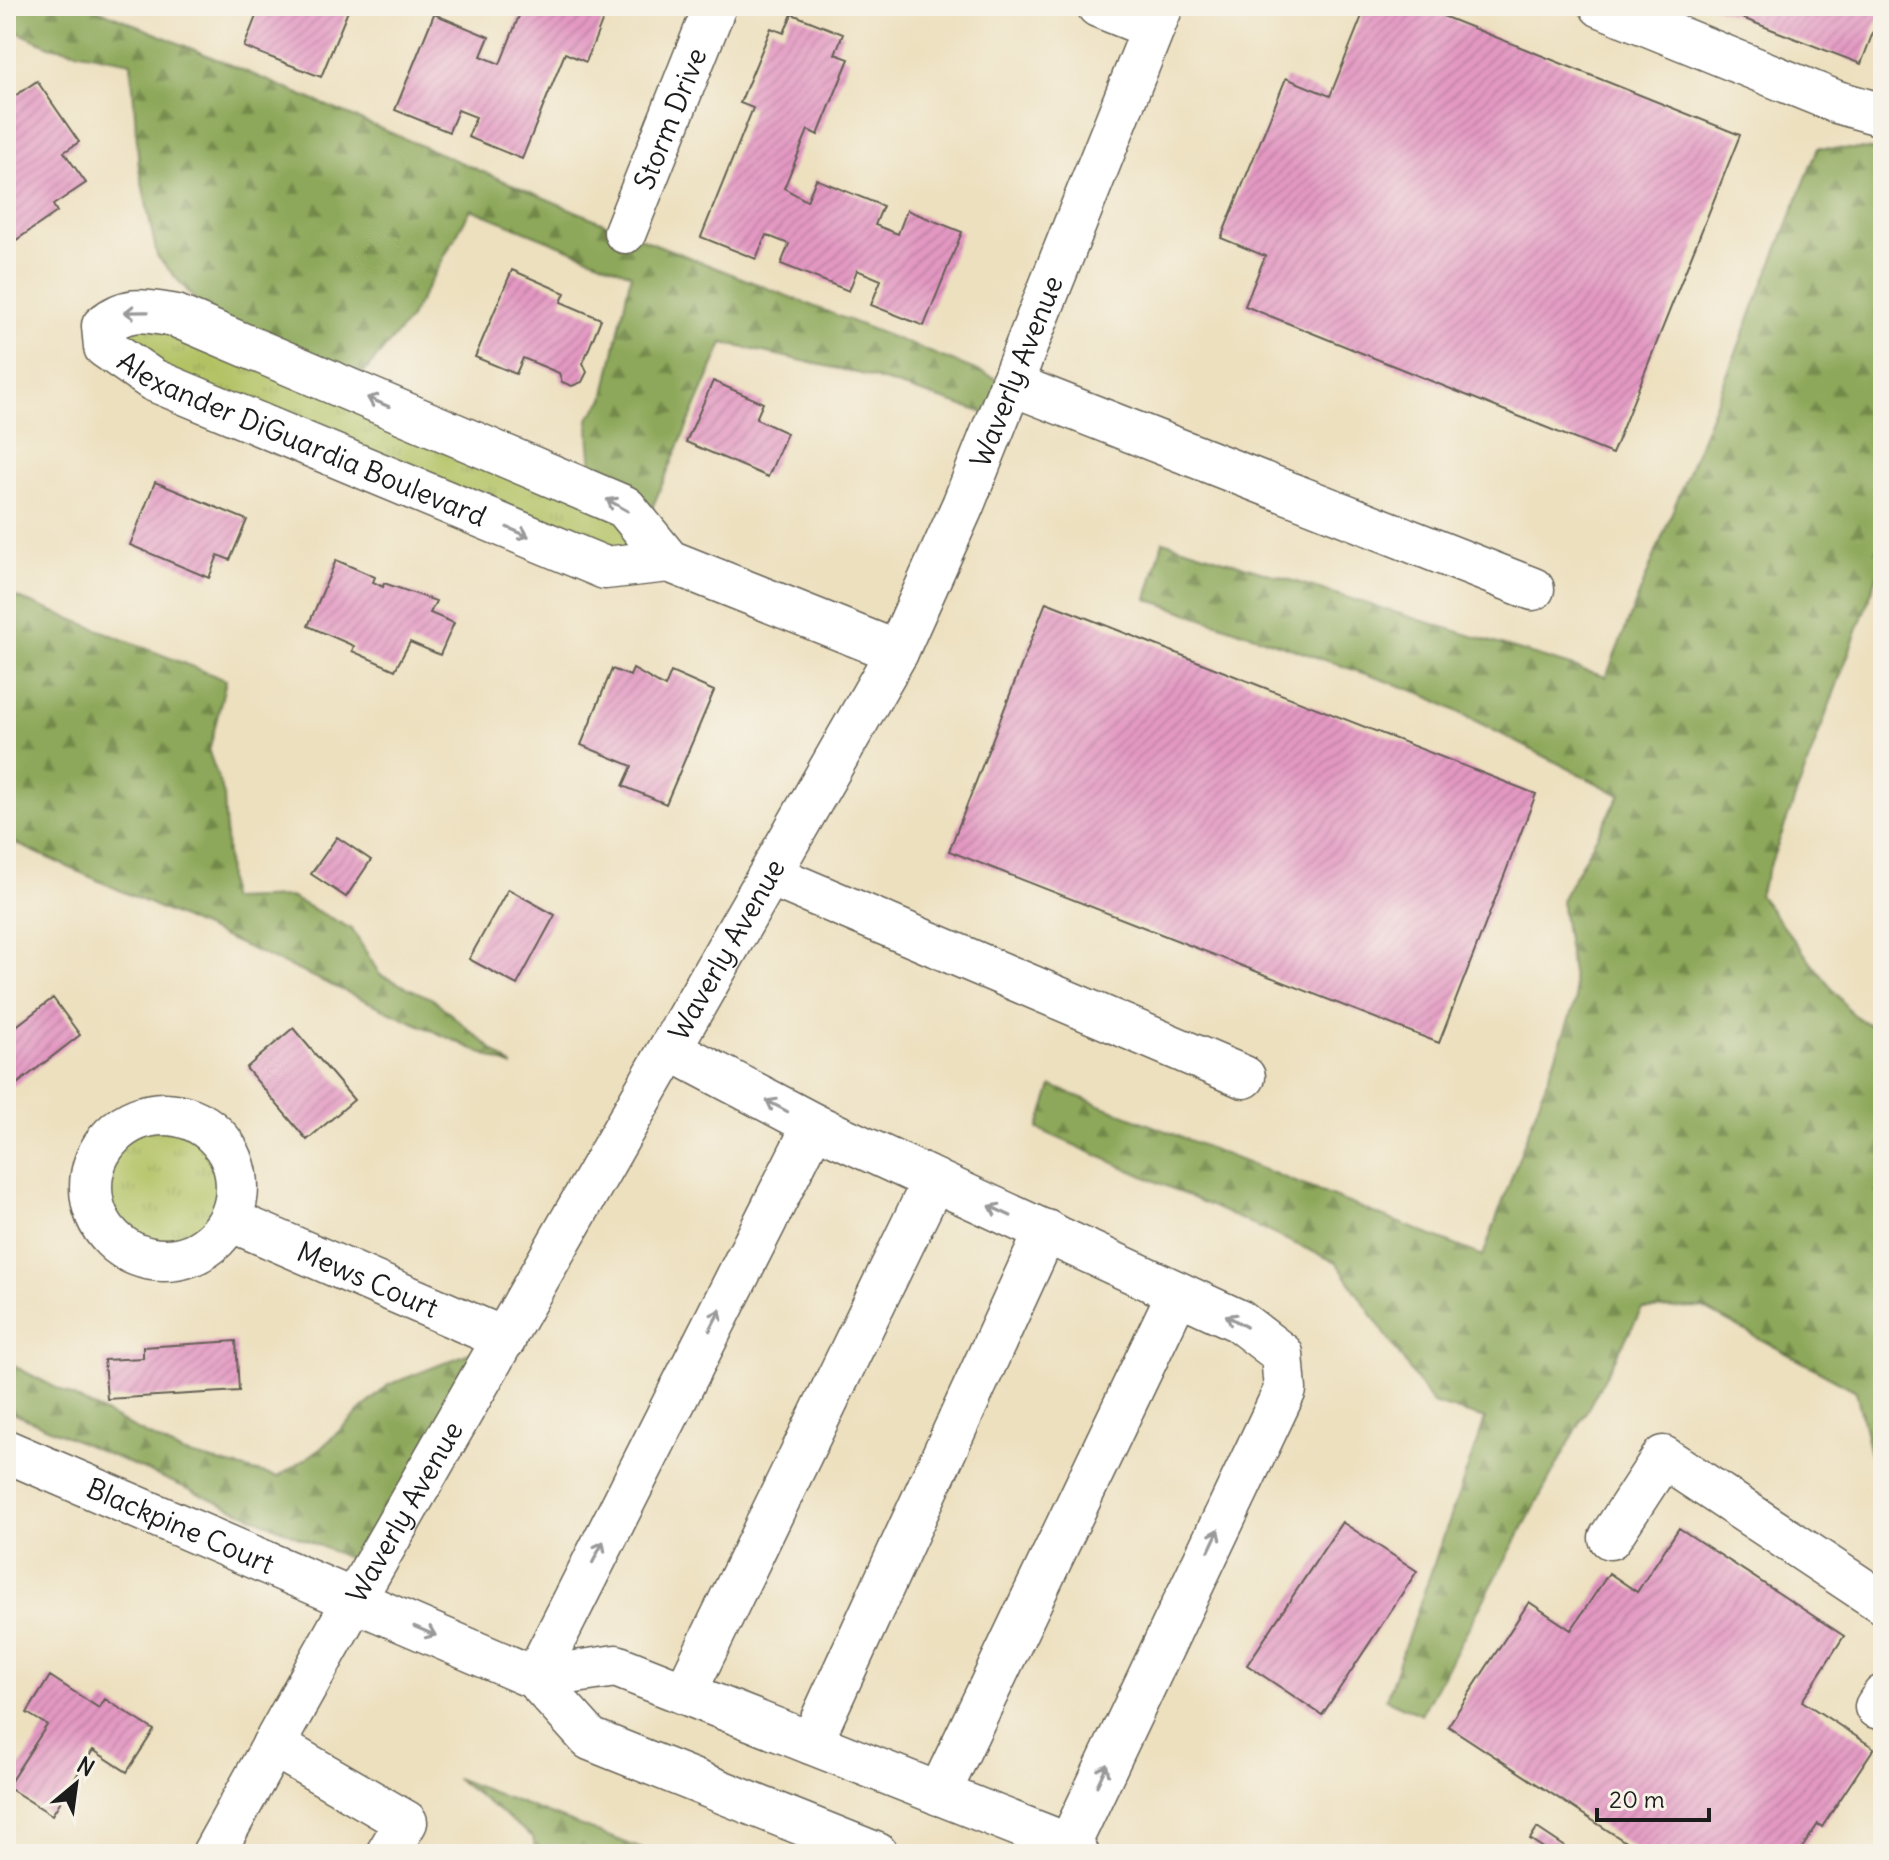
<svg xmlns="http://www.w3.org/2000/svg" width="1889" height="1860" viewBox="0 0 1889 1860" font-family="Delius,sans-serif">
	<defs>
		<pattern id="forest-firs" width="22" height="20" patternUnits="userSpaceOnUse" patternTransform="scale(2)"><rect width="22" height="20" fill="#8da85a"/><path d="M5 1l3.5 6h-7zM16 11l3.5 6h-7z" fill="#72884a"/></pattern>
		<pattern id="park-tufts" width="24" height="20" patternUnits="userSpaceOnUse" patternTransform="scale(2)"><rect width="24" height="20" fill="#b2c264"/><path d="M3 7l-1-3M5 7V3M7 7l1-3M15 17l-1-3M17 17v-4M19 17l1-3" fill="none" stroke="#98a656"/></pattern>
		<pattern id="building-hatch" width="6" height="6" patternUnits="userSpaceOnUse" patternTransform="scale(2)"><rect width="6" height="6" fill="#e398c2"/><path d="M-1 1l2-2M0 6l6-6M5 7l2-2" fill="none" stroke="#c282a6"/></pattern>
	</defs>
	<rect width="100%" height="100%" fill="#f7f3e8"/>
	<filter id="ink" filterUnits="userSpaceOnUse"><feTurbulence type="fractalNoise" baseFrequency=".0125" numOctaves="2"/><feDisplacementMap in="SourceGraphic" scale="16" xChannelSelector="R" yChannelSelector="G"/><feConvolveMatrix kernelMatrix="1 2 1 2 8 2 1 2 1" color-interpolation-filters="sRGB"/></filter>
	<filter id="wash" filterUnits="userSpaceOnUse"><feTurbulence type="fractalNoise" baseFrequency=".006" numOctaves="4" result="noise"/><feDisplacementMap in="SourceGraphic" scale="32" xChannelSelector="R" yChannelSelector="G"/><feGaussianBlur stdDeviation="1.8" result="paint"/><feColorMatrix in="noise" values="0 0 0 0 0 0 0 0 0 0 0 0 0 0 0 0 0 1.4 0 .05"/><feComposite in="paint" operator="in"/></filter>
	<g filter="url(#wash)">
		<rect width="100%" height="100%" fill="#ede0bf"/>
		<path fill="url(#forest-firs)" stroke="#54623b" stroke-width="2" d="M6 6H91L625 232 1011 384 998 417 861 374 723 343 643 529 594 494 588 419 604 399 631 274 471 209 409 320 349 390 229 339 157 256 139 168 131 62 49 46 6 27Z
			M1818 148 1883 150V561L1759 895 1852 1014 1883 1034V1498L1879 1494 1856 1391 1703 1308 1642 1309 1421 1715 1386 1699 1485 1419 1432 1403 1336 1262 1038 1129 1052 1086 1483 1256 1576 1000 1561 900 1620 795 1421 693 1147 599 1163 541 1606 677Z
			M6 593 226 680 209 752 224 795 229 899 290 897 352 929 380 975 433 999 513 1067 6 839Z
			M505 1339 373 1569 6 1410V1362L182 1453 278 1477 320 1449 388 1385Z
			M455 1778 655 1854H536L533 1837Z"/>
		<path fill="url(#park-tufts)" stroke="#676f40" stroke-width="2" d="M119 313 625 507 669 561 605 568 125 363Z
			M91 1187a73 73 0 1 1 146 0a73 73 0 1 1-146 0Z"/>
		<g id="blocks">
			<path fill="url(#building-hatch)" d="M260 6H350L321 77 244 47Z
				M523 6 607 9 586 62 565 53 522 159 468 137 476 117 458 110 449 132 395 110 434 14 489 37 481 56 500 64Z
				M1366 6H1418L1740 135 1612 454 1245 306 1265 256 1221 238 1286 78 1330 96Z
				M1711 6H1883L1861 64Z
				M792 14 843 34 835 54 849 59 818 135 808 130 784 188 807 201 816 179 883 206 875 225 898 234 907 210 962 232 924 326 871 305 881 280 857 270 849 291 781 264 789 244 766 235 756 259 701 237 753 108 740 103 771 28 784 33Z
				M37 81 79 142 64 152 86 183 53 205 57 212 6 247V164L13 159 6 146 15 139 6 126V102Z
				M512 270 565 293 561 302 601 319 583 363 587 372 582 382 572 386 562 382 559 373 523 358 516 374 475 357Z
				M713 381 763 403 756 419 787 433 768 477 686 442Z
				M155 482 247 520 230 560 218 555 209 578 130 545Z
				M336 560 375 577 373 582 383 587 384 583 436 601 430 613 454 623 440 655 410 642 395 670 352 651 354 646 308 626Z
				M1046 602 1536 794 1439 1043 949 851Z
				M612 669 630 676 633 669 665 687 671 672 714 691 666 804 623 786 632 766 581 745Z
				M337 837 371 860 346 897 311 874Z
				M508 889 555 915 517 985 469 959Z
				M53 998 80 1035 13 1087 6 1077V1034Z
				M293 1028 354 1100 307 1140 246 1068Z
				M236 1341 239 1391 107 1399 104 1360 143 1358V1347Z
				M1342 1522 1417 1571 1322 1715 1247 1665Z
				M1679 1528 1844 1636 1802 1701 1874 1748 1822 1827 1818 1824 1798 1854H1644L1448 1726 1529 1602 1571 1630 1609 1573 1637 1592Z
				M50 1676 99 1708 105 1699 154 1730 127 1772 93 1750 52 1815 7 1787 47 1725 27 1713Z
				M1537 1828 1576 1854H1541L1545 1849 1530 1839Z"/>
		</g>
	</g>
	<g filter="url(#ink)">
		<use href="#blocks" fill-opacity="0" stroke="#656155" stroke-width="2"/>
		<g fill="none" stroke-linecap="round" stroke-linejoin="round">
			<g stroke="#656155" stroke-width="45">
				<g id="minor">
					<path d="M1098 6 1153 28"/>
					<path d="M1601 6 1837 102 1883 115"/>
					<path id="s1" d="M625 232 715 6"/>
					<path d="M1011 384 1533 589"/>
					<path id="s2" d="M669 561 625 507 176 316C146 311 128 305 103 326L105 347 153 380 605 568 669 561 897 652"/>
					<path d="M770 875 1244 1077"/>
					<circle cx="164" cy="1187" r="73"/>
					<path d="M814 1125 1239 1321 1282 1354 1285 1390 1069 1845"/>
					<path id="s3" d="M230 1220 505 1339"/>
					<path id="s4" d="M6 1451 535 1678 814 1125 670 1049"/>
					<path d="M1610 1538 1663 1457 1883 1603"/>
					<path d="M685 1693 934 1180"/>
					<path d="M1876 1707 1883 1696"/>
					<path d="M811 1743 1046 1231"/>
					<path d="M273 1745 406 1822 387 1854"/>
					<path d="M939 1794 1178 1293"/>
					<path id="s5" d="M213 1854 354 1600 897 652 963 505 1162 6"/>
					<path d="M877 1854 590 1739 535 1678 616 1666 1069 1845 1078 1854"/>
				</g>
			</g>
			<use href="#minor" stroke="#fff" stroke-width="42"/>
		</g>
		<defs><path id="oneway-shaft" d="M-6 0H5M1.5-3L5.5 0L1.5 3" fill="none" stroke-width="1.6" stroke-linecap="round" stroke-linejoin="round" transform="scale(2)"/></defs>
		<g stroke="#999">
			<use href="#oneway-shaft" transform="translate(136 312) rotate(179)"/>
			<use href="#oneway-shaft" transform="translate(378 402) rotate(-157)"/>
			<use href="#oneway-shaft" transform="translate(617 505) rotate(-151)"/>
			<use href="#oneway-shaft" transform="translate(518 532) rotate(23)"/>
			<use href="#oneway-shaft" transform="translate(777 1106) rotate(-152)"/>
			<use href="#oneway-shaft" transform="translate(1000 1211) rotate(-155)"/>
			<use href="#oneway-shaft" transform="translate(715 1320) rotate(-63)"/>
			<use href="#oneway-shaft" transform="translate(1236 1321) rotate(-150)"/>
			<use href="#oneway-shaft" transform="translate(1214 1540) rotate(-65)"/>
			<use href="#oneway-shaft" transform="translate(598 1552) rotate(-63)"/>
			<use href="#oneway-shaft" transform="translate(425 1631) rotate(23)"/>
			<use href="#oneway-shaft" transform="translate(1102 1775) rotate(-65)"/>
		</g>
	</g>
	<g text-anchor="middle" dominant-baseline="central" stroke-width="8" stroke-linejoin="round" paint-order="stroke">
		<g font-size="28" fill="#1c1c1c" stroke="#f7f3e8">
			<text stroke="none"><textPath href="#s1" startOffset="122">Storm Drive</textPath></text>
			<text stroke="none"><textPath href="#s5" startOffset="1688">Waverly Avenue</textPath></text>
			<text stroke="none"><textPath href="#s2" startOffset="874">Alexander DiGuardia Boulevard</textPath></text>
			<text stroke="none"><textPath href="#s5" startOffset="1040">Waverly Avenue</textPath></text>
			<text stroke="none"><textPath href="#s3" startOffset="150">Mews Court</textPath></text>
			<text stroke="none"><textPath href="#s5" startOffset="392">Waverly Avenue</textPath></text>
			<text stroke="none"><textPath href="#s4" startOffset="190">Blackpine Court</textPath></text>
		</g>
	</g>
	<rect width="1889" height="1860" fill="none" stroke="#f7f3e8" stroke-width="32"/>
	<g transform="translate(76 1784) rotate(29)" stroke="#f7f3e8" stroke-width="6" paint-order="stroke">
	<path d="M0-6L14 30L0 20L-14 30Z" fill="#1c1c1c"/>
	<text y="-12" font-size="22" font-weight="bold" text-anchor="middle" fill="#1c1c1c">N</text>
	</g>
	<path d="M1597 1808v12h112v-12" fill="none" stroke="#1c1c1c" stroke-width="4"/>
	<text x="1609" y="1808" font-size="24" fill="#1c1c1c" stroke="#f7f3e8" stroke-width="6" paint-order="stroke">20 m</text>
</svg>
